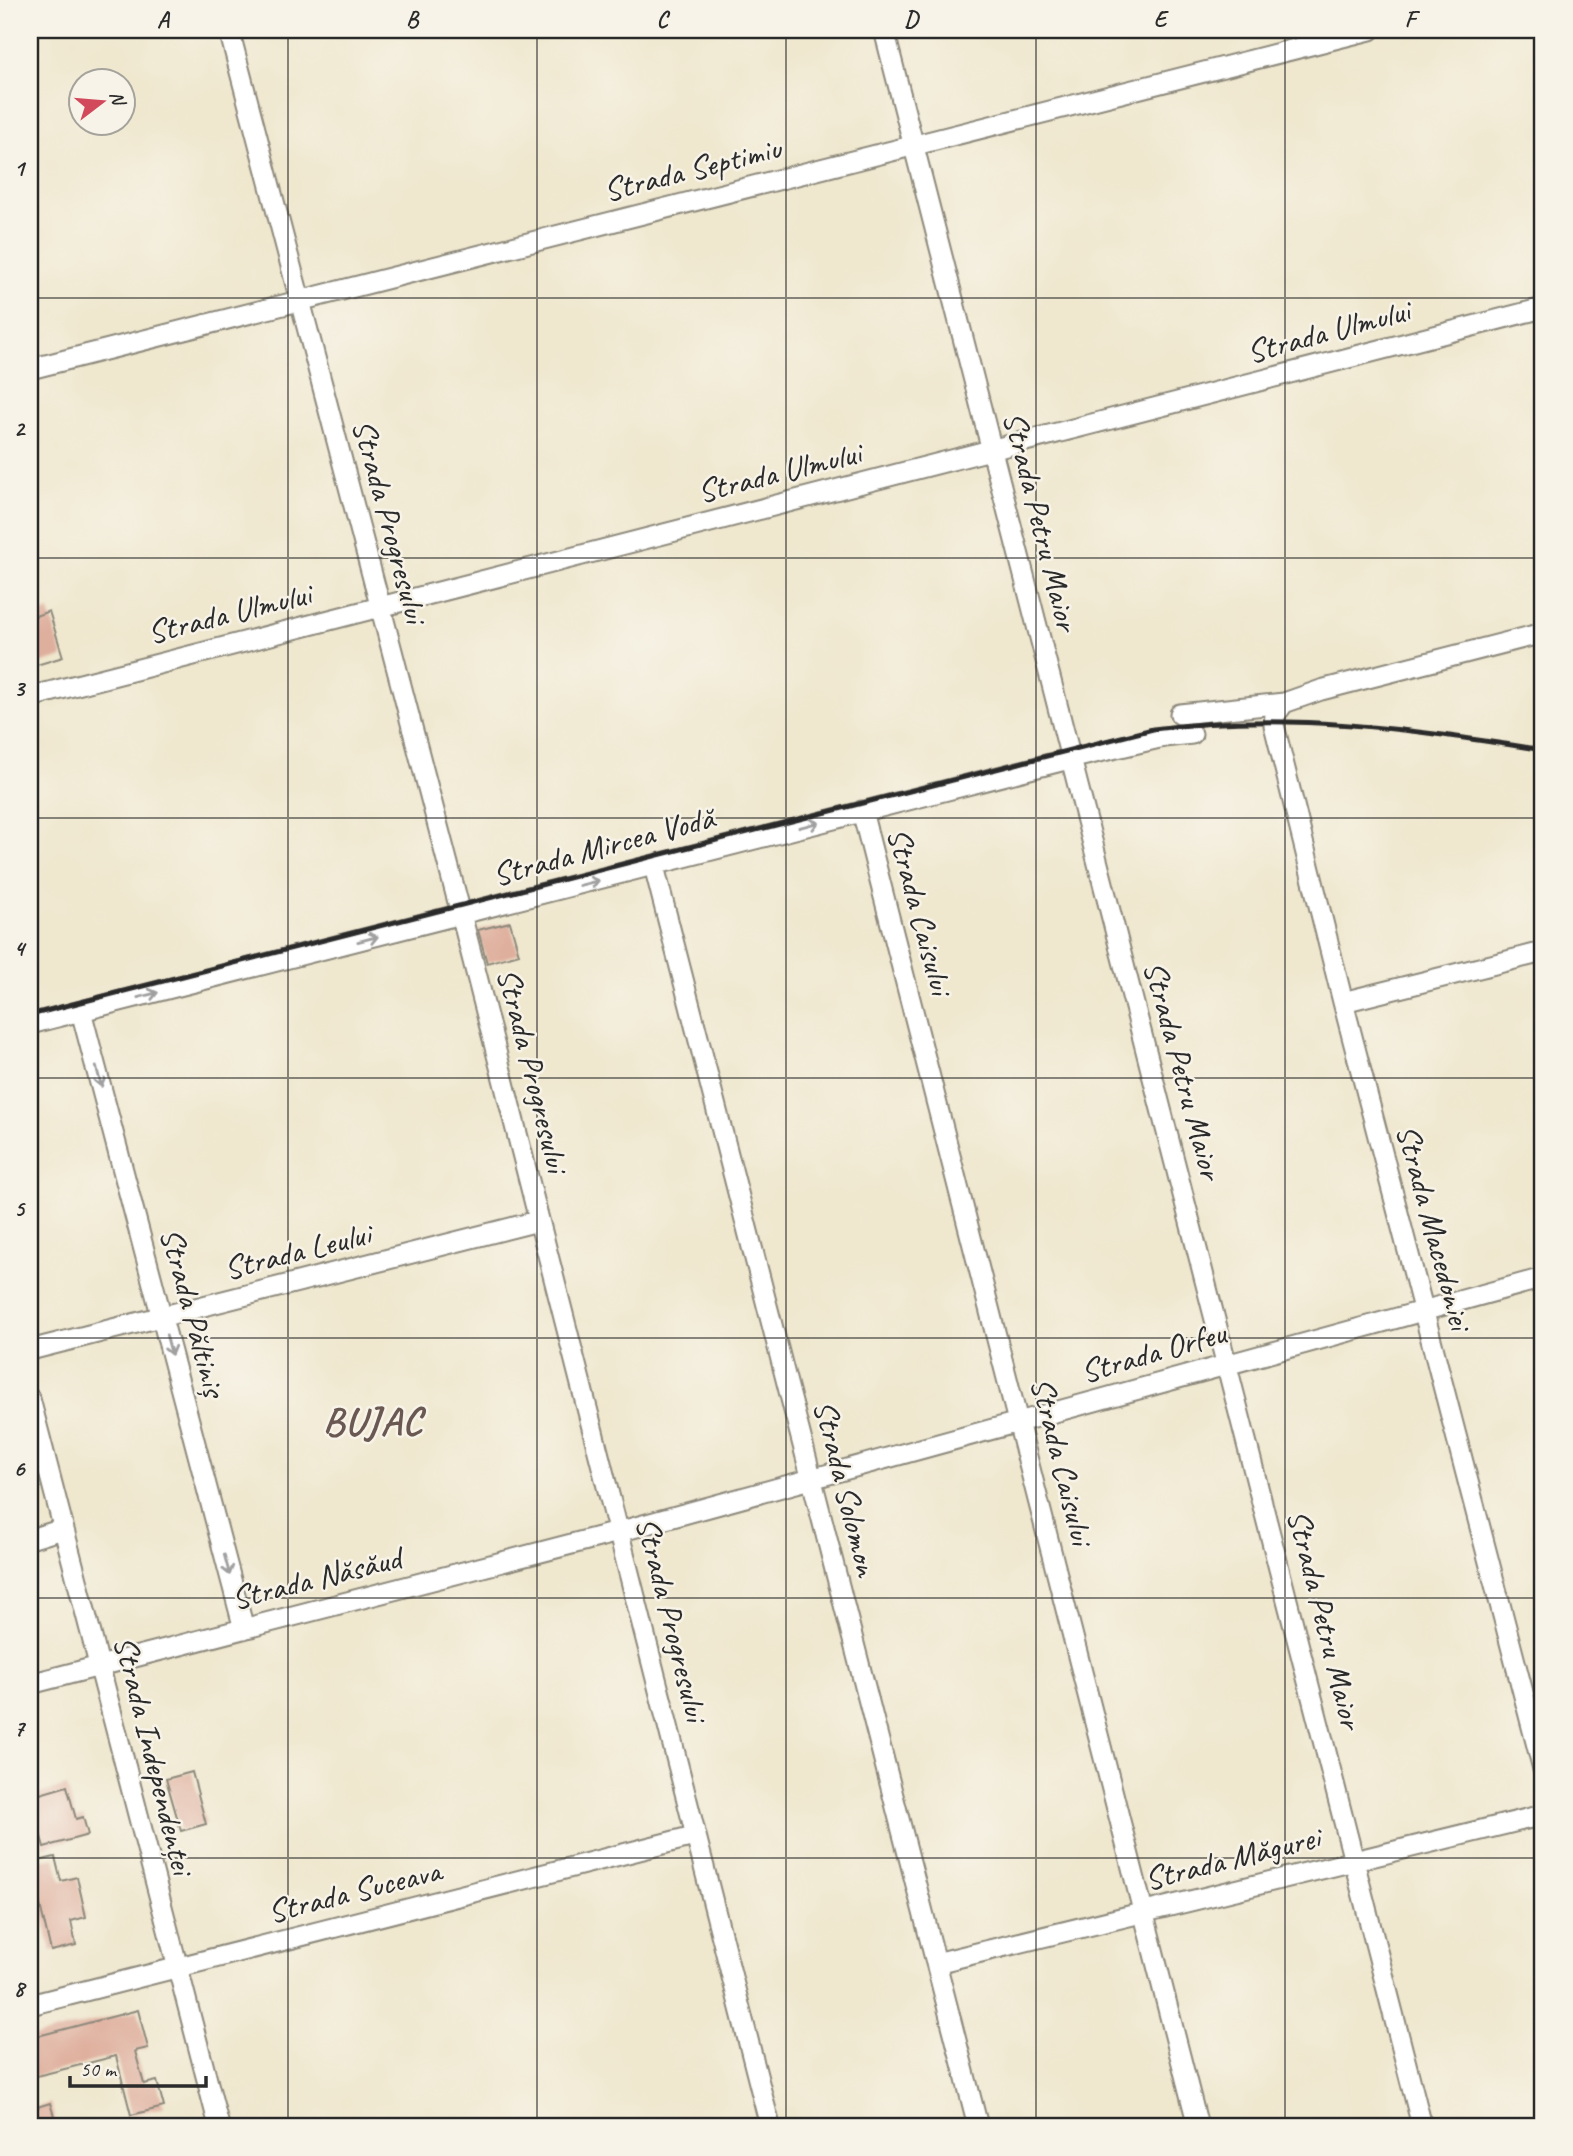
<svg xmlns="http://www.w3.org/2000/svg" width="1573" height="2156" viewBox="0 0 1573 2156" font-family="Caveat,sans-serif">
	<rect width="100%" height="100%" fill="#f7f3e8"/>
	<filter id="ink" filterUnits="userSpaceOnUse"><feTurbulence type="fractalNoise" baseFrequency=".0143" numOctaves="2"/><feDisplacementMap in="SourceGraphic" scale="14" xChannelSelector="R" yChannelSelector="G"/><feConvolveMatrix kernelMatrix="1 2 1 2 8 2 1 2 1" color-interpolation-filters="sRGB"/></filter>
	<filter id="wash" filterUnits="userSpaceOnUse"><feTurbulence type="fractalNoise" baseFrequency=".00686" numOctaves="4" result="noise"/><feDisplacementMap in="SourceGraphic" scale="28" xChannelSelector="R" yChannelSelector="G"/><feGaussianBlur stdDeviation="1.57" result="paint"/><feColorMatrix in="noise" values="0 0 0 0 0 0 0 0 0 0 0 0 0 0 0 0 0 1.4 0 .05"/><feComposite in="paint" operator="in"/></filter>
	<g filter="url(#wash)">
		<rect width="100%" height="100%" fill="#efe7ce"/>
		<g id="blocks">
			<path fill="#dfaf9d" d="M49 611 63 657 30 667V618Z
				M510 922 519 954 487 963 478 930Z
				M192 1772 206 1824 181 1831 166 1779Z
				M67 1786 76 1819 83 1817 88 1835 44 1847 37 1823 30 1825V1797Z
				M55 1857 61 1881 77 1877 86 1917 71 1921 76 1945 51 1951 30 1863Z
				M138 2010 148 2048 135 2051 144 2084 157 2081 164 2107 131 2115 116 2056 33 2077 30 2038Z
				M50 2103 57 2126H35L31 2109Z"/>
		</g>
	</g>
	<g filter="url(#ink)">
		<use href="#blocks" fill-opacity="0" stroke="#8d897c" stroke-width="2"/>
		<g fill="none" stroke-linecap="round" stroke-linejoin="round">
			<g stroke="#8d897c" stroke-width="23">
				<path id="minor" d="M229 30 459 906 770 2126
					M884 30 1422 2126
					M30 369 1370 30
					M30 697 1543 308
					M1284 703 1275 715 1274 725 1343 1002 1543 1769
					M1180 714 1284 703 1321 690 1543 633
					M862 811 1198 2126
					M654 866 978 2126
					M1343 1002 1543 952
					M81 1011 244 1629
					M30 1024 1069 759 1164 737 1192 734
					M30 1350 538 1221
					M30 1399 219 2126
					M30 1539 63 1529
					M30 1684 618 1532 1543 1278
					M936 1963 1543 1815
					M30 2005 694 1836"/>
			</g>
			<use href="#minor" stroke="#fff" stroke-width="19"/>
			<path stroke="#2b2b2b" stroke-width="5" d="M30 1015 1153 729C1289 711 1409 729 1543 750"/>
		</g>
		<defs><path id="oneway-shaft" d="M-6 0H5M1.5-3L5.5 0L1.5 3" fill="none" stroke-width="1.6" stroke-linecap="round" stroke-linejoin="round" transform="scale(1.75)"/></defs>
		<g stroke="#a0a0a0">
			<use href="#oneway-shaft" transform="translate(809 825) rotate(-15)"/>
			<use href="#oneway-shaft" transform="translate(589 883) rotate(-14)"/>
			<use href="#oneway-shaft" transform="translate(368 939) rotate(-14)"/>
			<use href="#oneway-shaft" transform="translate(148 995) rotate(-14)"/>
			<use href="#oneway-shaft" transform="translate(99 1077) rotate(75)"/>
			<use href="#oneway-shaft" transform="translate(169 1345) rotate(75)"/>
			<use href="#oneway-shaft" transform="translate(227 1565) rotate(75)"/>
		</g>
	</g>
	<path fill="none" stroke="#2b2b2b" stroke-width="2" stroke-opacity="0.55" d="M288 30V2126M537 30V2126M786 30V2126M1036 30V2126M1285 30V2126M30 298H1543M30 558H1543M30 818H1543M30 1078H1543M30 1338H1543M30 1598H1543M30 1858H1543"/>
	<g text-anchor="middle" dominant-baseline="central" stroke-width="5" stroke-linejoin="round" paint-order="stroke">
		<g font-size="33" fill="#2b2b2b" stroke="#f7f3e8">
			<text transform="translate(692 169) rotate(-14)">Strada Septimiu</text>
			<text transform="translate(1328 331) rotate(-15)">Strada Ulmului</text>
			<text transform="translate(779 472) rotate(-14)">Strada Ulmului</text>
			<text transform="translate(390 521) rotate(75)">Strada Progresului</text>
			<text transform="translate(1041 521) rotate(76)">Strada Petru Maior</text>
			<text transform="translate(229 613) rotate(-14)">Strada Ulmului</text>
			<text transform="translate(603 846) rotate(-15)">Strada Mircea Vodă</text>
			<text transform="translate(920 911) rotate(75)">Strada Caisului</text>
			<text transform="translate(533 1070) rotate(76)">Strada Progresului</text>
			<text transform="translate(1183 1070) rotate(75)">Strada Petru Maior</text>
			<text transform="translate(1434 1227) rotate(75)">Strada Macedoniei</text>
			<text transform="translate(297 1251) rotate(-14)">Strada Leului</text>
			<text transform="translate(193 1312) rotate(75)">Strada Păltiniș</text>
			<text transform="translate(1153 1352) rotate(-16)">Strada Orfeu</text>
			<text transform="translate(1062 1461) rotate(76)">Strada Caisului</text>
			<text transform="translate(846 1488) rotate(76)">Strada Solomon</text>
			<text transform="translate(316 1578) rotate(-14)">Strada Năsăud</text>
			<text transform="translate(672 1619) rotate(76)">Strada Progresului</text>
			<text transform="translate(1325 1619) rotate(76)">Strada Petru Maior</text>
			<text transform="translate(154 1755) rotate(76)">Strada Independenței</text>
			<text transform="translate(1232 1858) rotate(-14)">Strada Măgurei</text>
			<text transform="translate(354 1891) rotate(-14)">Strada Suceava</text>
		</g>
		<g font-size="40" font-weight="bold" letter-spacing="2" fill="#6a5953" stroke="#f7f3e8">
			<text x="373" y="1421">BUJAC</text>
		</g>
	</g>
	<rect width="1573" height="2156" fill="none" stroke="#f7f3e8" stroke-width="77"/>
	<g transform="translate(102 102) rotate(74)"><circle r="33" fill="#f7f3e8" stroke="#a5a39c" stroke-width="2"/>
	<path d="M0-5L12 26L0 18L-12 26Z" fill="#d1495b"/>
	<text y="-10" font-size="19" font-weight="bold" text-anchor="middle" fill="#2b2b2b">N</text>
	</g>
	<path d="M70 2076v10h136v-10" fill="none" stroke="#2b2b2b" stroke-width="3.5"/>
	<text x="80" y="2076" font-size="21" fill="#2b2b2b" stroke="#f7f3e8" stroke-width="5" paint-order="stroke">50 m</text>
	<rect x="38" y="38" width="1496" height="2080" fill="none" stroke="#2b2b2b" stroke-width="2.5"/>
	<g font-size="23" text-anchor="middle" font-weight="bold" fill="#2b2b2b">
		<text x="163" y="27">A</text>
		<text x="412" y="27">B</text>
		<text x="662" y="27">C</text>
		<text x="911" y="27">D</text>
		<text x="1160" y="27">E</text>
		<text x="1410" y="27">F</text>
		<text x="19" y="176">1</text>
		<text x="19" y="436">2</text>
		<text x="19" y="696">3</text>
		<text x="19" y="956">4</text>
		<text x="19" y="1216">5</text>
		<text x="19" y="1476">6</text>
		<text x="19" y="1736">7</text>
		<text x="19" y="1996">8</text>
	</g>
</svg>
